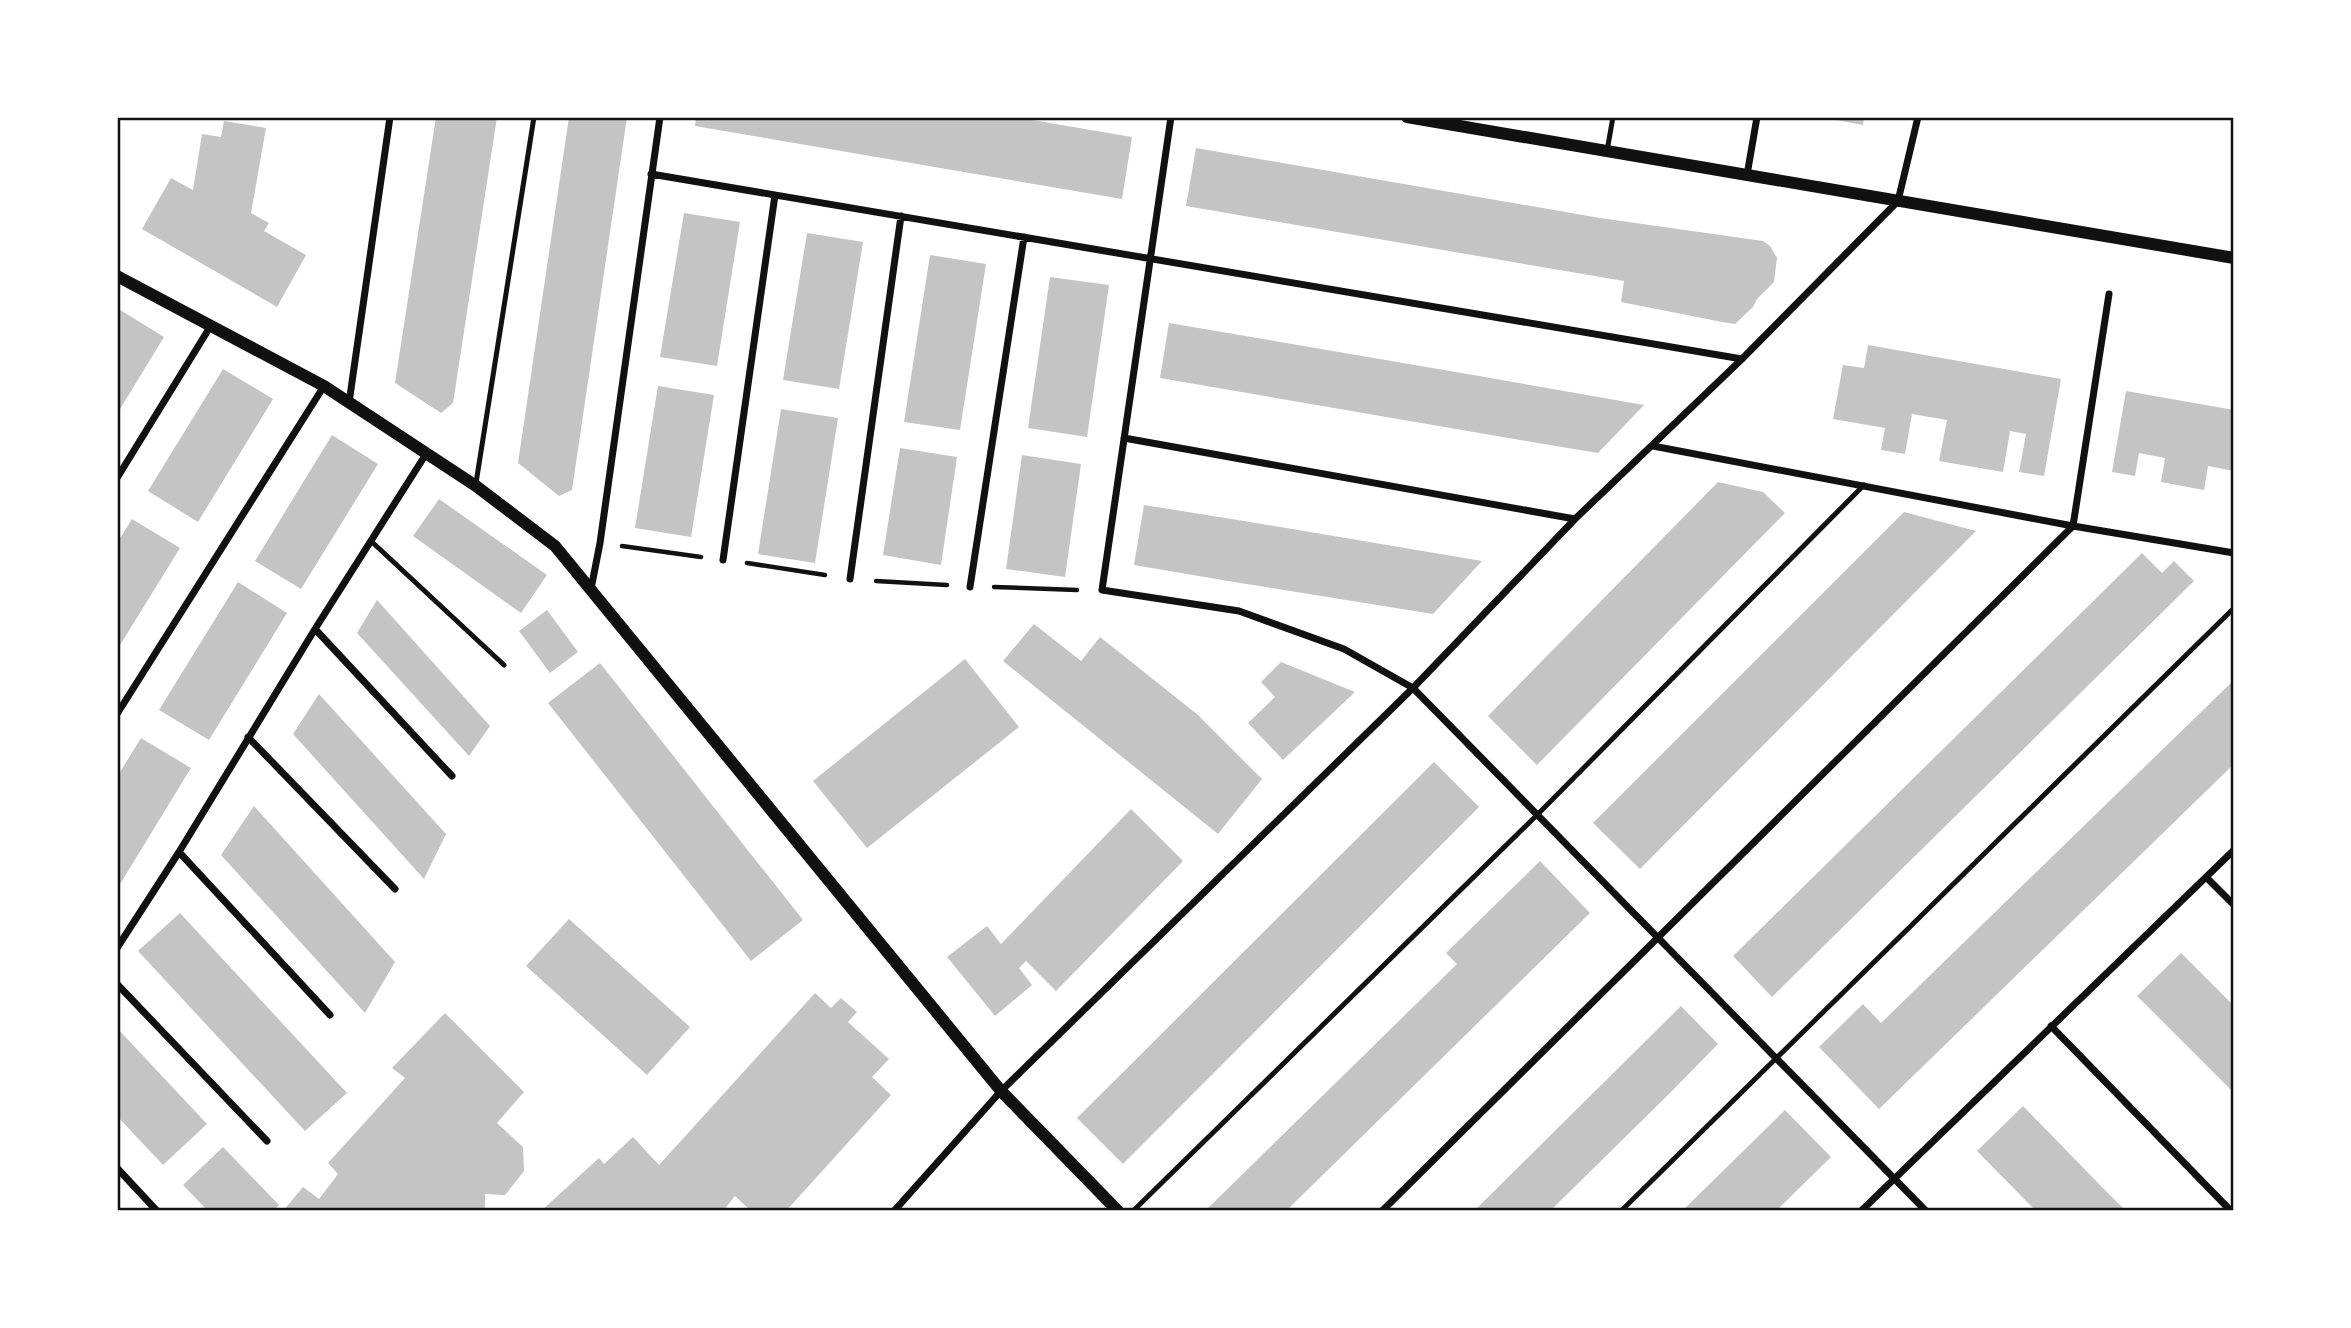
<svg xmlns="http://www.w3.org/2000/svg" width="2351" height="1328" viewBox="0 0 2351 1328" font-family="'Noto Sans',sans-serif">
	<rect width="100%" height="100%" fill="#fff"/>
	<path fill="#c4c4c4" d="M436 117H497L453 403 441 413 395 383Z
		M569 117H627L572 490 559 496 518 463Z
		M696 117H1014L1132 137 1122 199 695 126Z
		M1820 117H1864L1863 125Z
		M224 121 266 128 251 213 269 223 264 231 306 255 277 307 142 229 171 178 193 190 202 134 221 137Z
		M1196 148 1600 218 1763 241 1770 246 1777 258 1774 282 1757 299 1753 307 1735 324 1722 322 1621 302 1624 281 1186 206Z
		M684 213 740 222 717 366 660 357Z
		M807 233 863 242 839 389 783 380Z
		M930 255 986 264 960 430 904 422Z
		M1050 277 1109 285 1087 437 1028 428Z
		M117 308 164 337 117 414Z
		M1169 323 1479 376 1644 405 1598 453 1538 443 1160 378Z
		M1868 345 2061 379 2044 476 2019 472 2026 434 2010 431 2003 472 1939 461 1947 420 1912 414 1905 454 1881 450 1885 428 1833 419 1843 365 1864 368Z
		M223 369 273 399 198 522 148 491Z
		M658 386 714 395 691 537 635 528Z
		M2126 391 2234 410V471L2208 466 2204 490 2161 482 2165 458 2139 453 2135 476 2112 472Z
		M781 409 838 418 815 563 758 554Z
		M332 435 378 464 301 589 255 561Z
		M900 448 957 457 941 565 883 555Z
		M1022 455 1081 464 1065 577 1006 569Z
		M1718 482 1763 492 1785 513 1537 765 1488 716Z
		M439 499 547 575 521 613 413 536Z
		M1144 505 1244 521 1482 561 1433 614 1234 582 1134 565Z
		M1904 512 1976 531 1640 869 1593 823Z
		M132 519 180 548 117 650V543Z
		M2142 553 2162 573 2174 561 2194 581 1772 997 1733 956Z
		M238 582 287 613 209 740 159 710Z
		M377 600 490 726 469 756 357 633Z
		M547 610 578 652 550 673 519 631Z
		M1034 624 1081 661 1100 637 1198 715 1262 779 1218 834 1003 661Z
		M965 659 1019 727 867 848 813 781Z
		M1281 662 1355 692 1283 760 1248 723 1275 697 1261 682Z
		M600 663 803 920 751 961 548 703Z
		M2234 680V764L1879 1109 1819 1047 1863 1004 1881 1023Z
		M319 694 446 834 424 879 293 734Z
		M141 738 191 768 117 889V777Z
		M1434 762 1479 807 1123 1164 1077 1118Z
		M254 806 395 962 365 1013 221 855Z
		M1131 809 1183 861 1056 991 1026 961 1019 968 1032 985 995 1016 947 957 987 926 1001 944Z
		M1540 861 1590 913 1286 1211H1205L1457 964 1446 953Z
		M180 913 347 1093 305 1131 138 951Z
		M569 919 690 1027 647 1075 526 966Z
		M2181 953 2234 1006V1093L2137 996Z
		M815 993 831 1008 841 998 857 1012 848 1022 889 1059 872 1077 891 1095 786 1211H751L735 1196 723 1211H541L599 1158 604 1164 633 1137 659 1165Z
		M1681 1006 1718 1044 1670 1093 1550 1211H1474Z
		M445 1013 524 1092 497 1123 523 1147 524 1171 505 1195 485 1194V1211H283L303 1187 319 1199 338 1174 328 1163 405 1078 392 1068Z
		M117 1028 207 1124 163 1165 117 1116Z
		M2023 1106 2100 1185 2126 1211H2036L1977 1151Z
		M1785 1110 1831 1157 1776 1211H1682Z
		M223 1147 279 1205 273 1211H208L183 1185Z"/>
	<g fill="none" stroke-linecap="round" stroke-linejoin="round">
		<path stroke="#111" stroke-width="4.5" d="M622 546 701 557
			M747 563 825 575
			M876 581 947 585
			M994 587 1077 590"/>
		<path stroke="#111" stroke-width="5" d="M1607 151 1613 117
			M476 483 534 117
			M371 541 504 665
			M1133 1211 1537 815 1864 485
			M1621 1211 2234 608"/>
		<path stroke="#111" stroke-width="7" d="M1171 117 1102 590 1239 611 1344 649 1413 688 1926 1211
			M651 174 1742 359
			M1747 175 1757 117
			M349 403 390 117
			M1124 438 1575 519
			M1653 446 2073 526 2234 553
			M117 478 210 327
			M723 560 775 195
			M850 579 901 216
			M970 587 1024 237
			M591 589 600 543 660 117
			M315 629 452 776
			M117 714 324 386
			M248 737 395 889
			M179 852 330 1015
			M2206 877 2234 905
			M117 948 179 852 315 629 426 454
			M117 984 267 1141
			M2051 1026 2231 1211
			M117 1168 157 1211
			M894 1211 1001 1091 1413 688 1575 519 1742 359 1898 201 1918 117
			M1382 1211 2073 526 2109 294
			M1861 1211 2234 850"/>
		<path stroke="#111" stroke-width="12" d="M1407 117 2234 258
			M117 276 324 386 476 486 555 546 1001 1091 1118 1211"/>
	</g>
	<rect width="2351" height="1328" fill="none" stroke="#ffffff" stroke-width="238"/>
	<rect x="119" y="119" width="2113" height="1090" fill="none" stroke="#111" stroke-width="2.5"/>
</svg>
